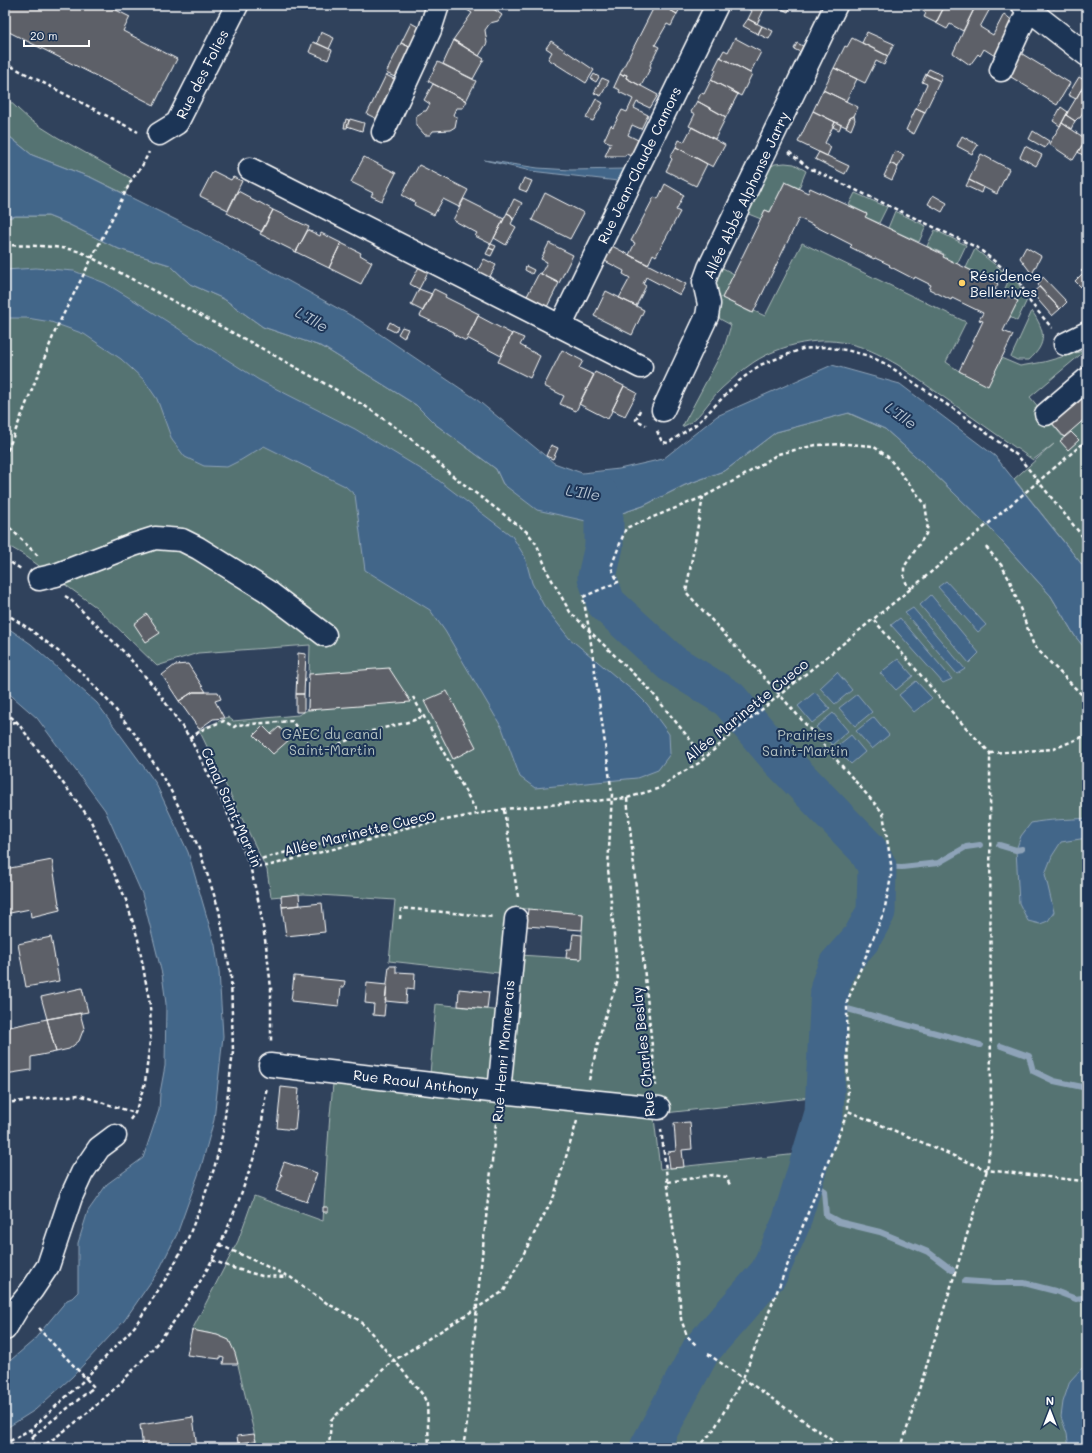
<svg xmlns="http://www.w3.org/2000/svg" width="1092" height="1453" viewBox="0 0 1092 1453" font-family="Mali,sans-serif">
	<rect width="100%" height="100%" fill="#30425c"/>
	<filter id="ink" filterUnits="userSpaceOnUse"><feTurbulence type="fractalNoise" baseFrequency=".025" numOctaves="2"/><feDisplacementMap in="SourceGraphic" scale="8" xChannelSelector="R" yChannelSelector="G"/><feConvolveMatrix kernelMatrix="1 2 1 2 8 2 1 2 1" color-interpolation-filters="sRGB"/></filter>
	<g filter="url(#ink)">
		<path fill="#547372" stroke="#aab9b8" d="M5 97 30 120 57 137 132 179 125 194 92 178 32 155 5 133Z
			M785 163 794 164 806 171 799 188 785 182 770 212 765 210 761 219 746 213 767 169 775 164Z
			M855 193 887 207 879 223 865 217 867 214 849 205Z
			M895 211 926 226 919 242 888 228Z
			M16 216H48L68 224 119 249 170 265 190 284 224 299 263 327 323 347 416 405 435 424 496 469 503 484 586 521 600 526 602 543 607 541 619 514 643 506 685 485 726 470 776 432 848 413 885 429 922 462 986 524 1051 596 1075 636 1087 651V1448H221L256 1441 238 1365 229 1340 217 1335 192 1330 238 1241 254 1196 323 1221C326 1175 328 1129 333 1084L654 1118 660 1169 798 1154 811 1097 665 1113 663 1098 430 1074 436 1004 513 1012 520 955 581 959 583 914 515 908 508 974 389 961 395 900 304 894 271 897 267 870 199 730 228 717 233 721 298 715 308 710 310 645 198 653 157 666 96 607 24 555 5 544V218Z
			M935 230 966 245 957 264 943 257 944 254 927 246Z
			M802 243 966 322 946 362 959 371 988 385 1001 358 1020 366 1044 362 1086 350 1030 397 1063 437 1087 417V571L1014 479 1054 444 1033 460 898 365C884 357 870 349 854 345 822 335 782 344 754 362 742 370 731 380 721 389 707 402 700 420 682 427L724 348 731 325 720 319 717 311 712 288 721 267 734 274 722 298 752 313 754 311 765 316Z
			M975 249 1003 271 997 283 966 268Z
			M1010 277 1018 283 1027 300 1017 321 1010 317 1003 293Z
			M1032 311C1045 331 1048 343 1029 360H1017L1011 357Z"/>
		<path fill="#436689" stroke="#8ea3b8" d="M5 133 32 155 92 178 196 230 359 320 476 399 554 463 582 473 619 469 663 459 717 416 832 365 900 384 995 456 1087 571V651L1075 636 1051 596 986 524 922 462 885 429 849 413 776 432 726 470 685 485 643 506 619 514 607 541 604 546 602 543 600 525 586 521 537 510 503 484 496 469 435 424 416 405 323 347 263 327 224 299 190 284 170 265 119 249 68 224 48 216H16L5 218Z
			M484 160 538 168 571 170 624 169 618 181 531 171Z
			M36 268 74 271 105 283 143 306 259 380 355 429 434 477 512 536 525 557 532 583 544 606 569 638 638 695 647 704 669 734 670 754 658 770 637 778 535 788 520 777 502 728 445 631 430 610 365 570 355 495 345 486 264 446 241 460 227 467 204 466 185 457 172 440 157 399 144 380 121 359 84 334 51 322 27 318H5V270Z
			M946 581 986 625 978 632 938 587Z
			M931 595 979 653 969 663 920 605Z
			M913 608 965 669 957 674 905 613Z
			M900 618 952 679 943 683 891 625Z
			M5 626 31 644 97 703 155 782 188 852 215 945 219 971 223 1036 214 1120 201 1167 177 1234 159 1270 124 1321 72 1377 35 1410 5 1429V1365L33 1341 67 1300 72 1298 78 1292V1243L88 1211 107 1184 143 1158 159 1110 160 1093 165 1066 166 1004 162 974 142 894 105 810 37 718 5 690Z
			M898 659 913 676 896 690 880 673Z
			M837 672 852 690 835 704 820 688Z
			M916 681 932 698 914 712 899 695Z
			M815 692 830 709 812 723 798 706Z
			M857 694 872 712 855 726 839 708Z
			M833 713 848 731 832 745 816 727Z
			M874 717 889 735 872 749 856 731Z
			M851 735 865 752 851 764 835 748Z
			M1087 818V838L1061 842 1052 856 1045 874 1054 912 1048 921 1040 924 1028 921 1019 903 1016 850 1021 836 1031 823C1049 819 1068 820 1087 818Z
			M1087 1365V1448H1069L1067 1434 1061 1417 1063 1402 1070 1381 1081 1369Z"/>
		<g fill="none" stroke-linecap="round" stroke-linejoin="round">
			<path stroke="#8ea3b8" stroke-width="6" d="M999 845 1016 850 1022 849
				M877 866 902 867 938 863 966 847 980 845
				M829 1004 980 1045
				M1001 1046 1029 1056 1033 1071 1054 1081 1087 1088
				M804 1178 824 1191 826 1215 839 1222 880 1232 928 1252 952 1270
				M965 1281 994 1283H1024L1055 1291 1076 1299 1087 1297
				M650 1445 658 1448"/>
			<path stroke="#436689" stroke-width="39" d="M601 497 604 519V546L597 577 606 603 671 663 729 699 779 758 867 849 877 866 876 912 861 939 838 965 830 986 824 1113 791 1223 769 1273 701 1350 649 1448"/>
		</g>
		<path fill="#5d6067" stroke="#fff" d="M5 5H106L130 17 123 31 177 59 154 105 5 30Z
			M470 5H488L502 15 498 21 490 23 485 30 487 43 479 56 453 40 472 13 467 10Z
			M498 5H509L506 10Z
			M655 5H661L677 14 671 26 667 24 655 45 659 47 650 65 651 67 641 86 626 78 627 75 624 74 623 76 620 74Z
			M661 5H682L677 14Z
			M740 5H766L757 24 748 19 752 11Z
			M774 5H792L788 12Z
			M913 5H945L936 23 924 17 926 13Z
			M945 5H976L963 31 950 24 947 29 936 23Z
			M976 5H992L980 27 993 35 1004 14 1013 21 995 56 984 49 980 56 978 54 970 65 953 53Z
			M1049 5H1057L1054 9Z
			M748 19 762 26 758 34 743 26Z
			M411 23 424 30 414 49 401 43Z
			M762 26 773 31 769 39 758 34Z
			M321 32 334 38 329 49 317 43Z
			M867 32 894 44 888 56 862 43Z
			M735 38 761 52 750 73 720 57 724 50 728 52Z
			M852 38 888 56 884 65 876 61 865 83 834 68 845 46 847 47Z
			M454 40 484 59 473 79 443 64Z
			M551 41 594 70 586 83 548 59 552 52 546 48Z
			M313 42 332 50 328 60 309 52Z
			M401 43 414 49 399 79 386 73Z
			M797 43 803 46 800 52 794 49Z
			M1019 52 1070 83 1057 105 1006 74Z
			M720 57 752 74 741 96 711 80 716 70 714 69Z
			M438 62 476 81 466 101 428 81Z
			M834 68 857 79 846 101 823 90Z
			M929 69 942 75 940 81 926 74Z
			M594 74 599 77 596 82 591 79Z
			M620 74 623 76 624 74 627 75 626 78 658 95 650 108 637 102 634 108 648 115 641 129 632 125 628 135 638 140 631 156 626 154 625 156H605L611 143 604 140 611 125 613 127 622 110 627 112 633 99 619 92 620 90 614 87Z
			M926 74 940 81 925 112 916 108 927 84 922 82Z
			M386 75 398 81 379 120 367 114Z
			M1079 77 1086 81 1076 99 1068 95Z
			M602 78 609 81 601 96 594 93Z
			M711 80 738 94 726 117 697 101 701 93 704 94Z
			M433 84 467 101 463 108H456L453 115 457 117 455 127 450 130 433 131 430 135H425L416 125V116L424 111H426L430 104 424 100Z
			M823 90 858 107 854 116 850 118 846 127 813 111Z
			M1081 90 1087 94V109L1086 111 1084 110 1080 118H1078L1075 121 1066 115Z
			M596 99 603 103 593 121 586 118Z
			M697 101 726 117 715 139 689 126 695 114 691 112Z
			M1061 107 1068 112 1060 126 1053 121Z
			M916 108 925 112 914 134 906 130Z
			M813 111 835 122 825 143 831 147 827 156 798 142Z
			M1066 115 1075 121 1071 129 1062 123Z
			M854 116 855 120 851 130 846 127 850 118Z
			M346 119 349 120 347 128H344Z
			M350 119 364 123 362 131 347 126Z
			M835 122 841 125 839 130 833 127Z
			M1062 123 1086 139 1073 160 1049 144Z
			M692 127 725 145 713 167 676 147 679 140 684 142Z
			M1033 131 1049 141 1045 148 1029 139Z
			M962 136 978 145 972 154 957 146Z
			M1087 137V158L1078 152Z
			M1025 146 1042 155 1036 166 1020 157Z
			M676 147 707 164 696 186 666 171 672 159 670 157Z
			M895 151 904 155 898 167 890 163Z
			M819 152 849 166 845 174 815 159Z
			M981 154 1009 169 997 194 969 180Z
			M364 157 396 173 382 201 371 196 373 193 351 182Z
			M890 163 898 167 892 180 884 176Z
			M419 165 468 190 459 207 443 199 434 215 414 205 415 202 402 195 413 174H414Z
			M213 171 231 180 233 177 242 181 228 210 200 196Z
			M524 178 532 181 527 192 519 189Z
			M969 180 983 187 981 193 966 186Z
			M785 182 808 193 810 188 867 214 865 217 944 255 943 257 997 283 998 284 995 289 1018 301 1003 331 1013 335 988 386 959 371 983 321 979 320 983 313 952 298 951 300 929 289 931 285 915 277 914 279 889 266 890 265 875 258 874 259 850 247 852 245 799 218 753 313 722 298 765 210 770 212Z
			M665 184 684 195 676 210 680 212 656 256 653 254 648 265 629 255 635 243 631 241 654 197 658 199Z
			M238 191 251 198 250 199 258 203 259 202 273 210 262 232 227 213Z
			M545 193 584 213 570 239 532 220Z
			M933 195 947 203 942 212 928 204Z
			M464 199 504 219 491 244 475 236 477 233 453 220Z
			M514 199 522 203 513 220 511 215 507 213Z
			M273 210 309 227 296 252 260 234Z
			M507 213 511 215 513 220 511 224 516 227 506 245 494 238Z
			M308 230 320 236 321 233 341 243 329 268 296 252Z
			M341 243 361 253 360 255 372 262 361 284 329 268Z
			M549 243 573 255 559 283 541 274 547 262 541 259Z
			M491 244 496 246 494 250 489 248Z
			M610 245 686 284 680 295 646 277 643 284 646 286 636 306 619 298 630 278 623 274 624 271 603 260Z
			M1026 247 1041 256 1032 274 1020 258Z
			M489 248 494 250 491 256 486 254Z
			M484 259 496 265 488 280 476 274Z
			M1087 265V293L1075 281 1083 273 1081 271Z
			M526 266 534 270 532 274 525 270Z
			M419 267 428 272 419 289 410 284Z
			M539 273 559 283 547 307 527 296Z
			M1043 277 1067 302 1060 309 1038 285Z
			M1039 287 1060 309 1052 316 1032 293Z
			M419 289 432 294 423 311 411 305Z
			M434 289 446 295 445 297 479 314 466 341 453 334 454 332 420 316Z
			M606 291 644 310 632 335 594 316Z
			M478 316 512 334 501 356 467 338Z
			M390 322 398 327 395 332 387 328Z
			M402 327 408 329 404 338 398 334Z
			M512 333 524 338 520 345 540 356 530 378 498 362Z
			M562 350 583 361 579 368 594 375 576 411 560 404 564 396 544 386Z
			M595 372 624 386 608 419 579 404Z
			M624 386 637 393 625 416 612 410Z
			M1087 393V417L1064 437 1052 423Z
			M1071 432 1079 440 1068 450 1060 441Z
			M551 445 558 448 553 459 546 456Z
			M147 614 160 633 146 642 134 624Z
			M298 653 306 654 304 694H296Z
			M188 664 206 692H193L179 701 162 675 175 665Z
			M389 668 411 702 308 710 309 674Z
			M447 691 476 747 453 759 424 701Z
			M193 692H218L221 699 215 701 224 718 213 719 199 729 179 701Z
			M296 694H304V712H296Z
			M263 726 271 734 279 727 290 739 273 754 254 735Z
			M5 843 8 856 5 857Z
			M52 860 60 910 31 917 30 909 5 914V869Z
			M299 894 300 905 282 907 281 896Z
			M322 903 325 932 286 936 282 907Z
			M528 909 583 914 582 930 526 926Z
			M573 934 582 935 581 959 566 958 567 949H571Z
			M51 937 59 981 26 987 18 944Z
			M389 966H396V972L415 973 414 989 407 988 406 1003 385 1001Z
			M294 976 345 981 344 987H341L339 1006 291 1001Z
			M367 983 387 985 384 1016 373 1015 374 1004 365 1003Z
			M82 988 88 1012 47 1019 41 997Z
			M459 989 489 992 487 1009 458 1006Z
			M80 1013 84 1028 79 1041 69 1049 56 1052 47 1019Z
			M47 1019 56 1052 31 1057V1070L5 1074V1028Z
			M281 1087 299 1089 295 1130 277 1128Z
			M690 1122 692 1149 682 1150 684 1167 670 1168 668 1152 676 1151 674 1123Z
			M284 1162 317 1173 307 1202 276 1191 282 1175 280 1173Z
			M323 1207H328V1212H323Z
			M192 1330 217 1335 229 1340 235 1353 238 1364H223L224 1358 220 1357V1359L187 1355Z
			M193 1417 197 1448H143L140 1425Z
			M254 1434 256 1441 238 1443 237 1436Z"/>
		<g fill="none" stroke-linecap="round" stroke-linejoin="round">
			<g stroke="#fff" stroke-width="25">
				<path id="minor" d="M1023 5 1087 55
					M1001 70 1029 9 1032 5
					M383 132 430 30 438 5
					M159 134 177 123 237 5
					M250 169 641 367
					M561 325 717 5
					M1065 344 1087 333
					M663 410 707 316 709 304 704 282 709 268 836 5
					M1046 414 1087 379
					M39 579 56 575 133 545 155 538 182 540 198 548 267 591 325 635
					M270 1065 499 1092 659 1108
					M499 1092 516 919
					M5 1329 17 1309 32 1290 48 1266 71 1197 82 1173 99 1148 115 1136"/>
			</g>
			<path stroke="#fff" stroke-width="2.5" stroke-dasharray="4 3" stroke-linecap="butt" d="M5 63 138 132
				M789 152 809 168 978 248 1019 281 1030 302 1052 328
				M5 245C30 246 56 245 81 252L252 343 365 406 402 432 426 451 449 473 527 532 537 545 548 573 570 612 650 690 705 758
				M640 410 636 420 646 425
				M657 431 662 442 668 443 698 423 739 381 760 365 802 349 824 347 846 350 869 356 886 364 955 410 1018 456 1087 542
				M5 457 56 329 132 179 142 166 149 152
				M1053 469 1087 440
				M703 497 686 592 780 695 883 813 891 864V877L884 912 847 1002 848 1111 987 1170 1082 1181 1087 1186
				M5 523 39 557
				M986 547 1002 566 1010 581 1034 646 1087 700
				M5 559 21 569
				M65 596 70 599 125 653 156 689 190 738 224 805 250 866 260 908 267 952 271 988V1043
				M5 613 31 630 63 655 86 677 111 704 138 738 170 789 198 846 219 910 231 976 233 1052 223 1132 214 1169 202 1203 188 1238 170 1272 135 1326 80 1384 31 1429 5 1444
				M874 620 957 718 990 753 991 1139 987 1170 901 1448
				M413 697 478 814
				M5 712 17 722 90 819 126 900 138 939 150 1005 151 1032 145 1083 135 1113 129 1121
				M5 724 16 722
				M190 738 205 728 224 721 234 727 237 725 292 721 317 755C335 746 353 737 372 731 389 726 407 724 424 716
				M990 753 1054 749 1087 735
				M627 798 656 1086
				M504 810 518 897
				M249 864 264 858 385 827H406
				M250 866H267L388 835 409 827 504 809 627 798 660 788 676 776 699 763 734 732 924 578
				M400 919 401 908 495 917
				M589 1080 603 1023 618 980 608 868 612 794 589 629 583 597 618 582 611 567 626 528 703 497 743 476 778 454 816 445 847 444 873 446 888 457 925 504 928 524 926 534 904 567V577L907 585 912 589
				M5 1103 79 1095 135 1113
				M661 1129 677 1260 681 1319 687 1336 696 1345
				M668 1182 713 1175 726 1177 730 1185
				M220 1245 290 1277 328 1304 357 1319 368 1329 423 1395 427 1404 429 1448
				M212 1260 233 1268 262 1276 287 1277
				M5 1271 8 1284
				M708 1354 843 1448
				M31 1429 35 1448
				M33 1436 89 1391
				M40 1448C134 1385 201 1303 240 1197 247 1177 255 1157 259 1137 263 1120 264 1103 267 1086
				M329 1448 331 1420 390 1363 504 1291 554 1196 577 1121
				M350 1448 396 1447 408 1448
				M463 1448 467 1423 478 1294 497 1114
				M698 1448 713 1431 743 1378 848 1111"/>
			<use href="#minor" stroke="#1d3557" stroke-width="22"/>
			<path stroke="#fff" stroke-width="2.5" stroke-dasharray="4 3" stroke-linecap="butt" d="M924 578 1053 469
				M38 1328 94 1387 89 1391"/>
		</g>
	</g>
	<circle fill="#ffd166" stroke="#1d3557" stroke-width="1.5" cx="962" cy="283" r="4"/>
	<g text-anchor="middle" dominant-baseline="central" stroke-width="4" stroke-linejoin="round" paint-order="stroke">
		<g font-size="14" fill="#fff" stroke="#1d3557">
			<text transform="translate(202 74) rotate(-63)">Rue des Folies</text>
			<text transform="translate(639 165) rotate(-64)">Rue Jean-Claude Camors</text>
			<text transform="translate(746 195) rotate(-65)">Allée Abbé Alphonse Jarry</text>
			<text transform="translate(746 710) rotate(-39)">Allée Marinette Cueco</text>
			<text transform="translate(232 807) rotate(66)">Canal Saint-Martin</text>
			<text transform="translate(359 832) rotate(-14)">Allée Marinette Cueco</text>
			<text transform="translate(503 1051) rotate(-85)">Rue Henri Monnerais</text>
			<text transform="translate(643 1052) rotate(-96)">Rue Charles Beslay</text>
			<text transform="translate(416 1082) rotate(7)">Rue Raoul Anthony</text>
		</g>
		<g font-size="14" fill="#fff" stroke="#1d3557" text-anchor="start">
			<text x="970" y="275">Résidence<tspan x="970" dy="16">Bellerives</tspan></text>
		</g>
		<g font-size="14" fill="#b2c0c0" stroke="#1d3557">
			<text x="332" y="733">GAEC du canal<tspan x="332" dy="16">Saint-Martin</tspan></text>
			<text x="805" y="734">Prairies<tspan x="805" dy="16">Saint-Martin</tspan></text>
		</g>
		<g font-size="15" font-style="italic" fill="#b4c2d0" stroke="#1d3557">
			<text transform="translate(312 319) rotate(29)">L'Ille</text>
			<text transform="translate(901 415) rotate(36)">L'Ille</text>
			<text transform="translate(583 492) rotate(9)">L'Ille</text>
		</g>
	</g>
	<rect width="1092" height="1453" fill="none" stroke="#1d3557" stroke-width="20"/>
	<rect x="10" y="10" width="1072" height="1433" fill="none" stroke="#fff" stroke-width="1.5" filter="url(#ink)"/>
	<g transform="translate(1050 1411)" stroke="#1d3557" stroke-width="3" paint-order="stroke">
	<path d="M0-3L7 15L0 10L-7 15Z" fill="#ffffff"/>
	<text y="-6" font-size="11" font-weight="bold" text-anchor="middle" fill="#ffffff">N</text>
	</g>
	<path d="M24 40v6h65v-6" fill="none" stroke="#ffffff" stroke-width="2"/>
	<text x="30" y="40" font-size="12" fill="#ffffff" stroke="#1d3557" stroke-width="3" paint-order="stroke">20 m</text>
</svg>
